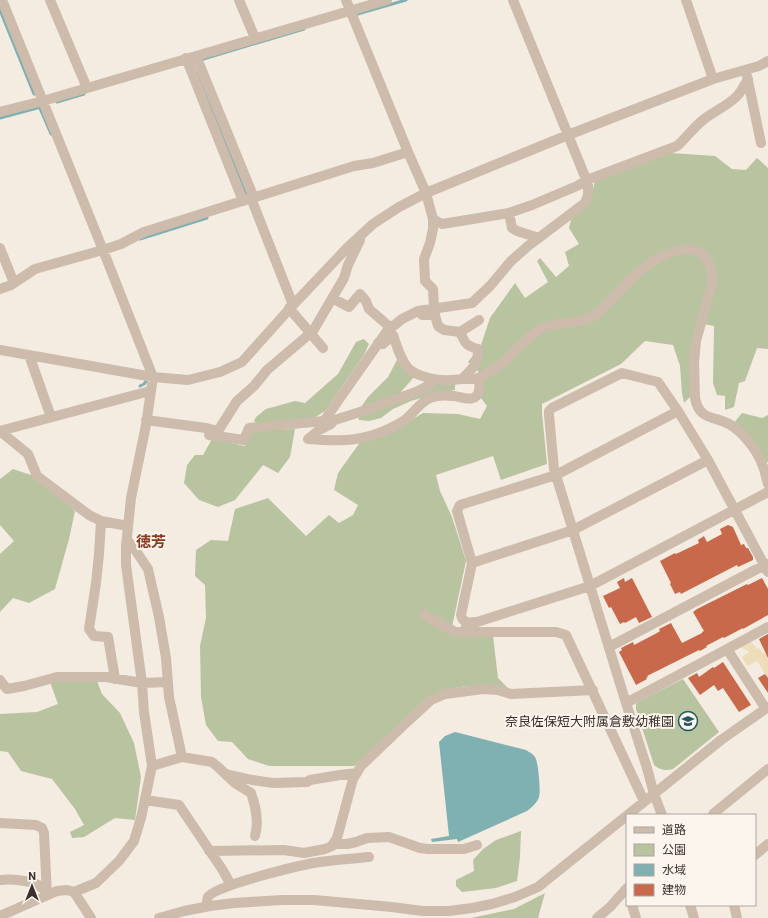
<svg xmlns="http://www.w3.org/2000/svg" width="768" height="918" viewBox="0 0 768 918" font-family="Roboto,'Noto Sans JP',sans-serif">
	<rect width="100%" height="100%" fill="#f4ebe1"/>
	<path fill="#b8c4a0" d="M671 153 715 156 732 169 746 170 757 158 768 168V349L757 348 745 381 739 383 734 407 725 410V396L717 395 713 383 714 326 698 323 690 397 684 403 682 393 680 366 673 345 645 341 621 364 542 404V413L547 464 501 480 493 456 436 475 440 491 452 517 466 561 452 627 493 636 498 678 508 688 489 686H466L443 690 367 757 354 766H269L248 759 232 742 218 741 206 725 201 697 200 646 206 618 205 585 195 576 196 550 211 540 228 541 235 509 268 498 306 536 329 515 339 523 353 515 358 505 334 490 338 473 361 441 396 429 423 413 458 414 480 419 487 406 481 398V379L477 369 468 362 481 345 490 318 515 283 525 298 548 282 537 261 540 258 556 277 569 266 565 252 579 244 569 228 571 220 592 194 595 181Z
		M364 339 369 344 364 355 325 411 314 418 258 424 254 421 256 417 266 409 295 401 305 403 338 374 356 342Z
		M398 358 414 377 400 393 361 407 368 397 388 377Z
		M436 384H455V390L431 395 411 401 393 409 381 418 369 421 359 420 358 417Z
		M742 413 762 418 768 415V462H766L733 424Z
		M295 429 290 457 278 473 263 465 235 500 218 507 199 500 184 483 187 465 195 455H203L212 439 245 446 253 431Z
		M13 469 34 476 75 511 69 539 55 589 29 603 13 598 0 612V554L14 541 0 525V479Z
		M683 679 719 732 673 769C665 771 660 770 654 765L636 709V704L638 702Z
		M57 681H97L102 694 120 713 134 743 141 777 135 820 115 818 84 837 72 838 70 832 84 825 75 809 52 779 21 771 8 752 0 751V714L37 712 58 704 50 682Z
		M521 831 520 857 517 881 496 888 462 892 456 886V880L474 871 473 860 483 849 496 840Z
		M545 893 538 918H471L514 909Z"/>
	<path fill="#efdcb8" d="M750 640 757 649 759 648 764 654 768 652V678L757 661 747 666 742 657 749 652 748 651 738 646Z"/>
	<path fill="#7fb0b2" d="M455 732 526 750C530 753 534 754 536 759 538 764 541 791 539 797 537 803 532 807 527 811L458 842 457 839 432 842 431 839 449 836 439 742 445 736Z"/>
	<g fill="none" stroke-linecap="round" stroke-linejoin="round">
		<path stroke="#7fb0b2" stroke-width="3" d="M0 10 34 94
			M354 15 406 0
			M200 60 304 29
			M198 73 248 198
			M57 102 84 94
			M39 106 51 134
			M0 118 41 107
			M140 239 207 218
			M140 386 144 384 147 380"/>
	</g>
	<path fill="#c8694b" d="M728 525 733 527 741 545 744 544 746 548H748L753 557V560L738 567 737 565 681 594 680 592 675 594 670 584 671 583 660 561 675 553 676 554 699 543 698 540 704 536 707 542 722 534 720 529Z
		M624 578 625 582 632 578 652 617 639 623 636 617 625 623 624 622 620 624 611 607 609 608 603 596 620 588 617 582Z
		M762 578 768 589V615L743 629V628L724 638 723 637 706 646 707 647 700 651 699 650 647 676 648 677 646 678 647 679 636 685 619 652 622 650 621 648 633 642 634 645 657 633 660 631 659 629 671 623 682 643 702 633V632L704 631 693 612 697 609 747 584 748 585Z
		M768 634V658L759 639Z
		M723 662 751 705 739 712 723 688 718 691 714 685 700 695 688 678 697 673 699 677 713 667 714 668Z
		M765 674 768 678V693L758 678Z"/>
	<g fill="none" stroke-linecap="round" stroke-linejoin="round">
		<path stroke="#cdbbac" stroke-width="10" d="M2 0 103 250 153 377 146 425 131 498 126 546V565L142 683 144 712 152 766 141 818 134 841 119 861 96 883 74 892
			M50 0 87 88
			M239 0 255 38
			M346 0 408 152 426 193 433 219 442 224 509 213 532 205 577 186 587 180 677 146C686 138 693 128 703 120 714 111 728 106 738 95 742 90 745 84 748 79
			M686 0 713 79
			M196 56 254 198
			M186 58 243 201
			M747 76 761 143
			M0 112 43 101 387 0
			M251 198 293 305
			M509 213 512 228 517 231 539 238
			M433 219V229L430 243 424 259 425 281 433 289 434 308
			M0 248 14 283
			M0 289 11 285 35 269 103 250 121 244 144 232 354 166 373 163 408 152
			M332 298 349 307 360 294 366 301 369 309 391 328
			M289 308 323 348
			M422 315H435L438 326 444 330 460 332 479 320
			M460 332C465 343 466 346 478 349 479 364 472 369 462 379
			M378 343 383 344 393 335C397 346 400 359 408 368 417 377 438 381 451 380 455 380 459 379 463 379 468 379 476 380 480 377 487 373 495 369 501 364 514 353 525 339 539 330 555 320 576 326 592 317 601 312 607 304 614 297 632 278 648 260 673 252 682 249 691 247 699 252 710 258 713 272 712 284L696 341 694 362 695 398C699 420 714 416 729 424 742 431 757 450 762 464 765 470 766 478 768 484
			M0 350 153 377 188 380 220 372 242 362 293 305 347 248 373 224 399 207 426 193 568 135 713 79 759 66 768 61
			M29 355 51 417
			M678 411 556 475 460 505 457 511 472 563 461 615C463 624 469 623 477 622L590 586 768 492
			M146 420 206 428 218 431 237 401 254 386 267 370 313 331 344 278 348 265 360 240
			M324 421 387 331 402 319 418 311 472 303 490 286 511 261 528 246 585 203 588 195V184L513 0
			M333 421 331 424 319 430 308 439C320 440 333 441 345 440 367 439 386 432 405 420 414 413 419 403 430 398 437 395 446 395 454 396 462 397 477 404 479 390 480 387 479 382 478 378
			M0 431 28 454 37 476 89 515 101 521 128 526
			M0 431 150 391
			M209 435 244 440 249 428 335 420 360 412 416 392 430 385 434 379
			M101 521 99 554 96 583 89 629 94 636 108 637 115 679
			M127 540 134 548 148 569 159 617 166 658 169 697 182 757 212 762 218 767 235 783 251 793C256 807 259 822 255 836
			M472 563 573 530 708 460
			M424 615 455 632H466
			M466 622V632H556L566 635 644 801
			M609 647 755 570 768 564
			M727 649 766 709
			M0 680 2 683 7 689 24 686 57 677H106L142 683 168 682
			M626 703 720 653 768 627
			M152 766 182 757
			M226 774 252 780 273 783 307 782 310 780 340 775 357 773
			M145 800 179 805 222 869 231 885
			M662 815 654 794 647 768 626 703 590 586 587 576 554 469 549 415V411L552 408 622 373 658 382 678 411 708 460 768 572
			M713 815V814L768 769
			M0 823 36 825 42 828 44 833 47 895
			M333 844H347L356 842 367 838 389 837 420 848 428 849H464L477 845
			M209 851 284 850 304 853 325 849 332 846 337 838 353 779 361 766 406 723 431 700 445 694 483 689 498 690 511 694 593 690
			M755 855 768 844
			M0 880C10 879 33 880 41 887 44 889 45 893 47 895
			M632 905 636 918
			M690 905 694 918
			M734 905 737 918
			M206 906C207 904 207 899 208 897 213 886 298 866 313 863 331 860 350 859 369 857
			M0 916 57 891 67 890 74 892 91 918
			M159 918 184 911 210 906 234 903 282 900H314L392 907 422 911H449L472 908 492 904 515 897 538 887 721 740 768 707
			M597 918 610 907 627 888"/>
	</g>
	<defs>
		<g id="school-ring" transform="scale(1)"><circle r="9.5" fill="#fbf5ee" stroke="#1f5a5e" stroke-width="1.5"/><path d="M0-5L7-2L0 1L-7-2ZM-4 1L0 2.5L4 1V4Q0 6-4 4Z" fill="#1f5a5e"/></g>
	</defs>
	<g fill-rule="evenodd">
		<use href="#school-ring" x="688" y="721"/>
	</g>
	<g text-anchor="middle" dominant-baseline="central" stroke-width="4" stroke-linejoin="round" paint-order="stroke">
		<g font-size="13" fill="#3b302b" stroke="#fbf5ee" text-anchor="end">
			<text x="674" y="721">奈良佐保短大附属倉敷幼稚園</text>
		</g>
		<g font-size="15" font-weight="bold" fill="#8c3b22" stroke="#fbf5ee">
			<text x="151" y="542">徳芳</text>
		</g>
	</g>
	<rect x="626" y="814" width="130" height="92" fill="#fbf5ee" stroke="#aea6a0"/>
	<rect x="634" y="827" width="20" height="6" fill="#cdbbac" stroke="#aea6a0"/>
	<text x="662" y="834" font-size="12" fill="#3b302b">道路</text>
	<rect x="634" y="844" width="20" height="12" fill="#b8c4a0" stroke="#aea6a0"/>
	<text x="662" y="854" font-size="12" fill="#3b302b">公園</text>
	<rect x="634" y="864" width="20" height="12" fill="#7fb0b2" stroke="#aea6a0"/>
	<text x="662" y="874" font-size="12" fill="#3b302b">水域</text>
	<rect x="634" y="884" width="20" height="12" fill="#c8694b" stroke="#aea6a0"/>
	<text x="662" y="894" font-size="12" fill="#3b302b">建物</text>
	<g transform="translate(32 886)" stroke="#fbf5ee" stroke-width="3" paint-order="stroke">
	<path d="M0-3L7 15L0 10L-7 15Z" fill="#3b302b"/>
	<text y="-6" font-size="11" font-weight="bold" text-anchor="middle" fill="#3b302b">N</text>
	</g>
</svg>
